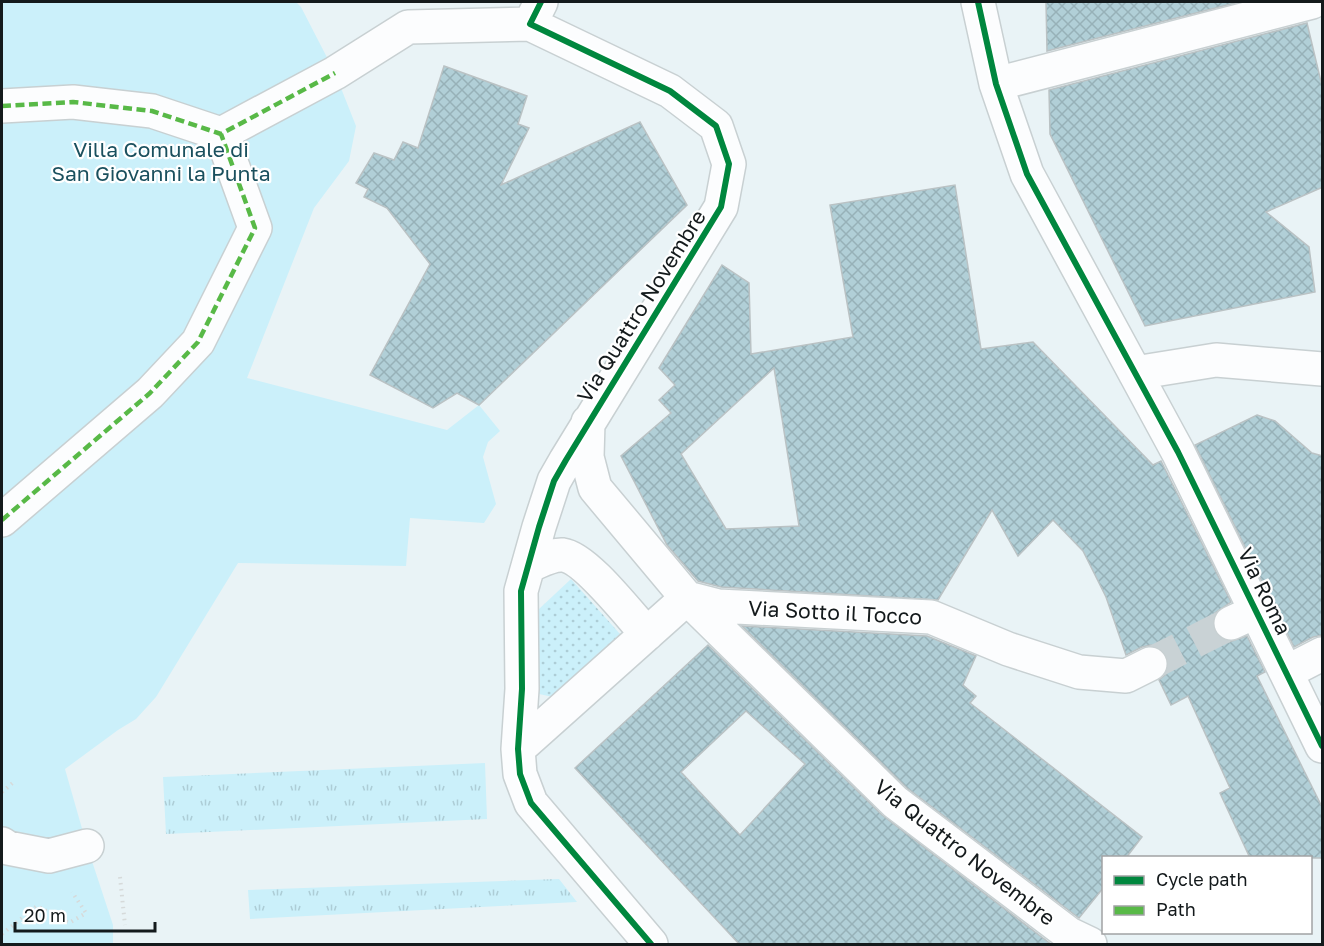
<svg xmlns="http://www.w3.org/2000/svg" width="1324" height="946" viewBox="0 0 1324 946" font-family="'Golos Text',sans-serif">
	<defs>
		<pattern id="grass-tufts" width="24" height="20" patternUnits="userSpaceOnUse" patternTransform="scale(1.5)"><rect width="24" height="20" fill="#cbf0fa"/><path d="M3 7l-1-3M5 7V3M7 7l1-3M15 17l-1-3M17 17v-4M19 17l1-3" fill="none" stroke="#adcdd6"/></pattern>
		<pattern id="garden-dots" width="8" height="8" patternUnits="userSpaceOnUse" patternTransform="scale(1.5)"><rect width="8" height="8" fill="#cbf0fa"/><path d="M2 2h.1M6 6h.1" fill="none" stroke="#adcdd6" stroke-width="1.8" stroke-linecap="round"/></pattern>
		<pattern id="building-cross-hatch" width="8" height="8" patternUnits="userSpaceOnUse" patternTransform="scale(1.5)"><rect width="8" height="8" fill="#b1cfd7"/><path d="M0 0l8 8M0 8l8-8" fill="none" stroke="#97b1b8"/></pattern>
	</defs>
	<rect width="100%" height="100%" fill="#e9f3f6"/>
	<path fill="url(#grass-tufts)" d="M485 763 487 819 166 834 163 777Z
		M559 879 577 902 250 919 248 890Z"/>
	<path fill="#cbf0fa" d="M2 2H296L301 7 335 73 356 126 349 161 314 208 247 378 447 430 479 405 500 431 488 442 483 457 496 504 484 523 410 518 406 566 238 563 156 697 136 719 118 730 65 769 87 846 113 925V944H2Z"/>
	<path fill="url(#garden-dots)" d="M571 579 620 634 553 697 539 694V609Z"/>
	<path fill="url(#building-cross-hatch)" stroke="#bac2c4" stroke-width="1.5" fill-rule="evenodd" d="M1046 2H1239L1047 51Z
		M1307 23 1323 90V187L1266 212 1309 247 1315 292 1145 326 1050 134 1049 90Z
		M444 66 527 96 518 124 529 128 501 185 640 122 687 205 479 405 457 393 433 408 370 375 430 264 387 208 364 197 368 189 356 183 374 153 394 160 403 142 418 148Z
		M955 185 981 349 1033 342 1153 465 1161 461 1231 602 1215 613 1212 621 1214 630 1220 638 1229 642 1247 636 1265 672 1257 676 1323 809V858H1250L1220 793 1230 788 1188 696 1171 705 1159 680 1166 674 1169 666 1166 655 1160 648 1151 645 1142 647 1126 655 1106 597 1083 551 1053 520 1018 556 992 510 938 600 721 587 698 581 667 545 621 456 671 413 659 400 675 385 659 368 722 265 749 283 751 354 853 337 830 205ZM774 368 799 526 726 529 681 454Z
		M1257 415 1275 421 1312 453 1323 456V635L1313 637 1294 647 1195 445Z
		M742 626 927 636 976 656 963 685 976 696 970 703 1142 837 1126 858H1104V887L1079 918 907 788Z
		M708 645 882 815 1052 945H740L575 768ZM746 711 805 764 740 835 681 772Z"/>
	<g fill="none" stroke-linecap="round" stroke-linejoin="round">
		<path stroke="#c9d2d5" stroke-width="33" stroke-dasharray="33 16" stroke-linecap="butt" d="M1150 664 1231 623"/>
		<g stroke="#c8d0d2" stroke-width="36">
			<path id="minor" d="M541 2 530 24 670 91 716 126 729 164 721 207 566 460 554 481 539 527 521 591 522 689 518 749 520 774 531 803 651 944
				M978 2 996 84 1027 174 1178 452 1322 746
				M996 84 1312 2
				M2 106 73 102 152 111 221 134 335 73 408 27 530 24
				M1135 373 1216 360 1322 369
				M588 422 587 457 595 488 687 598 895 802 1069 934 1090 944
				M2 520 150 393 198 342 255 228 221 134
				M528 566C539 562 551 554 563 555 586 558 630 616 647 634
				M1231 623 1257 611
				M1287 672 1322 654
				M518 749 687 598 718 606 931 617 1008 649 1079 672 1126 676 1150 664
				M2 844 8 848 49 856 87 846"/>
		</g>
		<path stroke="#d6dada" stroke-width="4" stroke-dasharray="1.5 4.5" stroke-linecap="butt" d="M2 792 15 781
			M120 877 125 925
			M2 934 37 906 69 923 86 913 72 892"/>
		<use href="#minor" stroke="#fcfdfe" stroke-width="33"/>
		<path stroke="#58b947" stroke-width="4.5" stroke-dasharray="9 4.5" stroke-linecap="butt" d="M2 106 73 102 152 111 221 134 335 73
			M2 520 150 393 198 342 255 228 221 134"/>
		<g stroke="#fff" stroke-width="10">
			<path id="cycleway" d="M541 2 530 24 670 91 716 126 729 164 721 207 566 460 554 481 539 527 521 591 522 689 518 749 520 774 531 803 651 944
				M978 2 996 84 1027 174 1178 452 1322 746"/>
		</g>
		<use href="#cycleway" stroke="#00873e" stroke-width="6"/>
	</g>
	<g text-anchor="middle" dominant-baseline="central" stroke-width="4.5" stroke-linejoin="round" paint-order="stroke">
		<g font-size="21" fill="#1a505e" stroke="#fff">
			<text x="161" y="149">Villa Comunale di<tspan x="161" dy="24">San Giovanni la Punta</tspan></text>
		</g>
		<g font-size="21" fill="#141a1c" stroke="#fff">
			<text transform="translate(641 306) rotate(-58)">Via Quattro Novembre</text>
			<text transform="translate(1265 591) rotate(64)">Via Roma</text>
			<text transform="translate(835 612) rotate(3)">Via Sotto il Tocco</text>
			<text transform="translate(965 852) rotate(38)">Via Quattro Novembre</text>
		</g>
	</g>
	<rect width="1324" height="946" fill="none" stroke="#141a1c" stroke-width="6"/>
	<rect x="1102" y="856" width="210" height="78" fill="#ffffff" stroke="#a1a3a4" stroke-width="1.5"/>
	<rect x="1114" y="876" width="30" height="9" fill="#00873e" stroke="#a1a3a4" stroke-width="1.5"/>
	<text x="1156" y="886" font-size="18" fill="#141a1c">Cycle path</text>
	<rect x="1114" y="906" width="30" height="9" fill="#58b947" stroke="#a1a3a4" stroke-width="1.5"/>
	<text x="1156" y="916" font-size="18" fill="#141a1c">Path</text>
	<path d="M15 922v9h140v-9" fill="none" stroke="#141a1c" stroke-width="3"/>
	<text x="24" y="922" font-size="18" fill="#141a1c" stroke="#ffffff" stroke-width="4.5" paint-order="stroke">20 m</text>
</svg>
